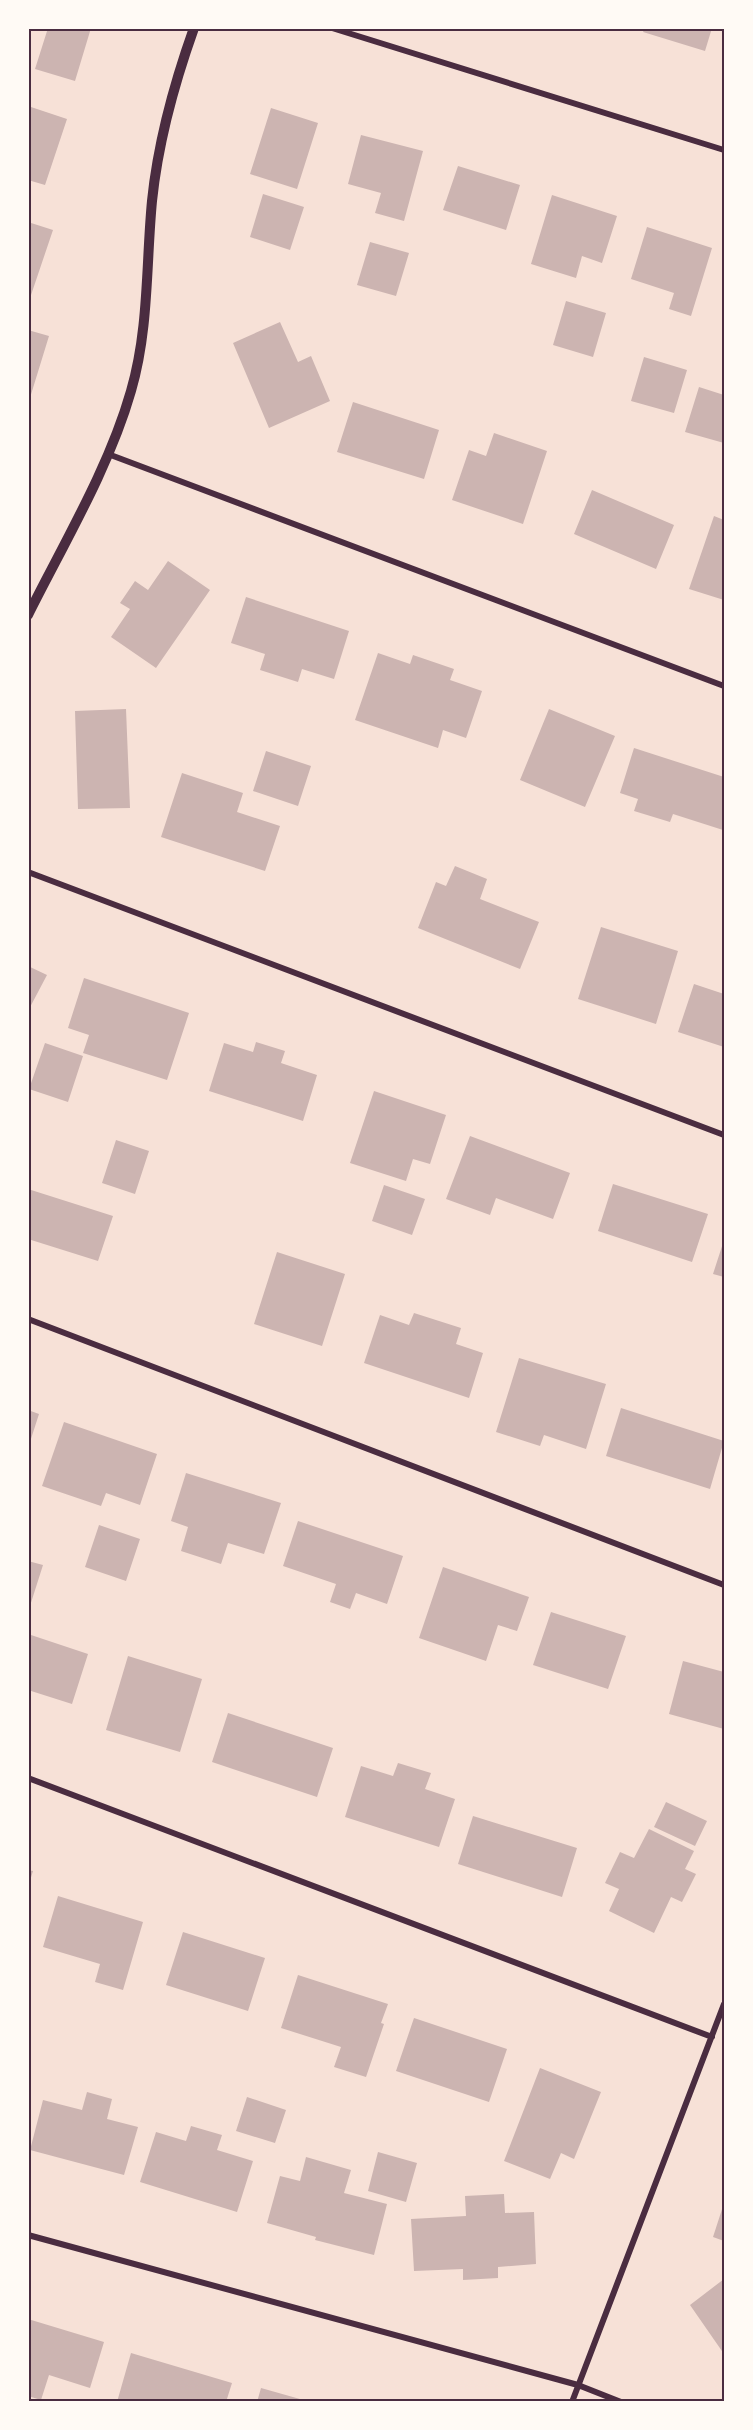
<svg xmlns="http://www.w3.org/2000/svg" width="753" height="2430" viewBox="0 0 753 2430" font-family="Figtree,sans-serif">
	<rect width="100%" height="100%" fill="#f7e1d7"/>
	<path fill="#ccb4b1" d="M48 28H91L75 81 35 69Z
		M645 28H712L705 51 643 32Z
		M28 106 67 119 45 185 28 180Z
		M271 108 318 123 297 189 250 174Z
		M361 135 423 151 404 221 375 213 381 193 348 184Z
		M458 166 520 185 506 230 443 210Z
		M263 194 304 207 290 250 250 237Z
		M552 195 617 216 602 263 582 256 576 278 531 264Z
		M28 222 53 230 29 301H28Z
		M647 227 712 248 691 316 669 309 674 293 631 279Z
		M370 242 409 253 396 296 357 285Z
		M566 301 606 313 593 357 553 345Z
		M280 322 298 362 311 356 330 401 269 428 233 343Z
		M28 330 49 336 29 401H28Z
		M644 357 687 370 674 413 631 401Z
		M699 387 724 395V443L685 432Z
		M353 402 439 430 424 479 337 452Z
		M494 433 547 451 523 524 452 500 469 450 486 456Z
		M592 490 674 525 656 569 574 534Z
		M714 516 724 520V600L689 589Z
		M168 561 210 590 156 668 111 637 130 609 120 603 135 581 148 590Z
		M246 597 349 631 334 679 302 669 298 682 260 670 265 654 231 643Z
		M378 653 410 664 413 655 454 669 450 680 482 691 466 738 443 730 438 748 355 720Z
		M126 709 130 808 78 809 75 711Z
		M549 709 615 736 585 807 520 780Z
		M634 748 724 777 723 830 673 814 670 822 634 811 638 799 620 793Z
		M266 751 311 766 298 806 253 791Z
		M182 773 243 793 237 812 280 826 265 871 161 837Z
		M455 866 487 879 480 899 539 922 520 969 418 928 436 882 446 886Z
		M601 927 678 951 656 1024 578 999Z
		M28 966 47 975 28 1011Z
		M84 978 189 1013 167 1080 83 1053 89 1035 68 1028Z
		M694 984 724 994V1047L678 1032Z
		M256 1042 285 1051 281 1063 317 1075 303 1121 209 1091 224 1043 253 1052Z
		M45 1043 83 1056 68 1102 29 1089Z
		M374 1091 446 1115 430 1164 413 1159 406 1181 350 1163Z
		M470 1136 570 1173 553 1219 496 1198 490 1215 446 1199Z
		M116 1140 149 1151 135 1194 102 1183Z
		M613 1184 708 1214 692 1262 598 1231Z
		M384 1185 425 1199 412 1235 372 1221Z
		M28 1189 113 1216 98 1261 28 1239Z
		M724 1240V1277L713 1274Z
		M277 1252 345 1274 322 1346 254 1324Z
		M414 1313 461 1328 456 1344 483 1353 469 1398 364 1363 380 1315 409 1325Z
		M519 1358 606 1384 586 1449 544 1435 540 1446 496 1432Z
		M621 1408 724 1441 710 1489 606 1456Z
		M28 1410 39 1414 29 1445H28Z
		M64 1422 157 1454 140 1505 106 1493 101 1506 42 1486Z
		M186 1473 281 1503 264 1554 228 1543 221 1564 181 1551 188 1527 171 1521Z
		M298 1521 403 1556 387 1604 356 1593 350 1609 330 1602 336 1584 283 1566Z
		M99 1525 140 1539 126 1581 85 1567Z
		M28 1561 43 1565 29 1609H28Z
		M443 1567 529 1597 517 1631 498 1625 486 1661 419 1638Z
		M551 1612 626 1636 608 1689 533 1665Z
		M28 1634 88 1654 72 1704 28 1690Z
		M128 1656 202 1679 180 1752 106 1730Z
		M683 1661 724 1672V1729L669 1714Z
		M228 1713 333 1748 317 1797 212 1762Z
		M398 1763 431 1773 425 1789 455 1799 439 1847 345 1817 361 1766 393 1776Z
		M666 1802 707 1821 695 1846 654 1827Z
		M473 1816 577 1848 562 1897 458 1864Z
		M649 1829 694 1851 685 1869 696 1874 682 1902 671 1897 654 1933 609 1911 619 1889 605 1883 620 1852 634 1858Z
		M28 1870 33 1871 29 1884H28Z
		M58 1896 143 1922 123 1990 95 1982 100 1964 43 1947Z
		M183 1932 265 1958 248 2011 166 1985Z
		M298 1975 388 2004 381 2023 384 2024 366 2077 334 2067 341 2047 281 2028Z
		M414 2018 507 2049 489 2102 396 2071Z
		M540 2068 601 2092 574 2159 561 2153 550 2179 504 2161Z
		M87 2092 112 2099 107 2119 138 2127 124 2175 30 2150 43 2100 82 2110Z
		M247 2097 286 2110 275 2143 236 2131Z
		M191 2126 222 2135 217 2150 253 2161 237 2212 140 2182 156 2132 186 2141Z
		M378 2152 417 2163 406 2202 368 2191Z
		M306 2157 351 2170 344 2193 387 2204 374 2255 315 2240 316 2237 267 2223 280 2176 300 2181Z
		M504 2194 505 2213 534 2212 536 2264 498 2267V2278L463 2280V2269L414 2271 411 2219 466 2216 465 2196Z
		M724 2203V2241L713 2237Z
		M724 2279V2354L690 2305Z
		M28 2319 104 2342 90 2388 49 2375 41 2400 28 2396Z
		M131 2353 232 2383 226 2402H117Z
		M261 2388 307 2401V2402H257Z"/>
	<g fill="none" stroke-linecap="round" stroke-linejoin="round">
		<path stroke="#4a2c40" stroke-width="6" d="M332 28 724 150
			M108 454 724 686
			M28 872 724 1135
			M28 1319 724 1585
			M28 1778 712 2037
			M28 2235 578 2385 621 2402
			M572 2402 724 2004"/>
		<path stroke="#4a2c40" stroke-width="10" d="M28 615C64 543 109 468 131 391 149 330 146 264 152 201 158 142 174 84 194 28"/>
	</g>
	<rect width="753" height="2430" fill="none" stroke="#fffaf5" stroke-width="60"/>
	<rect x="30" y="30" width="693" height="2370" fill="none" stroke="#4a2c40" stroke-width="2"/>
</svg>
